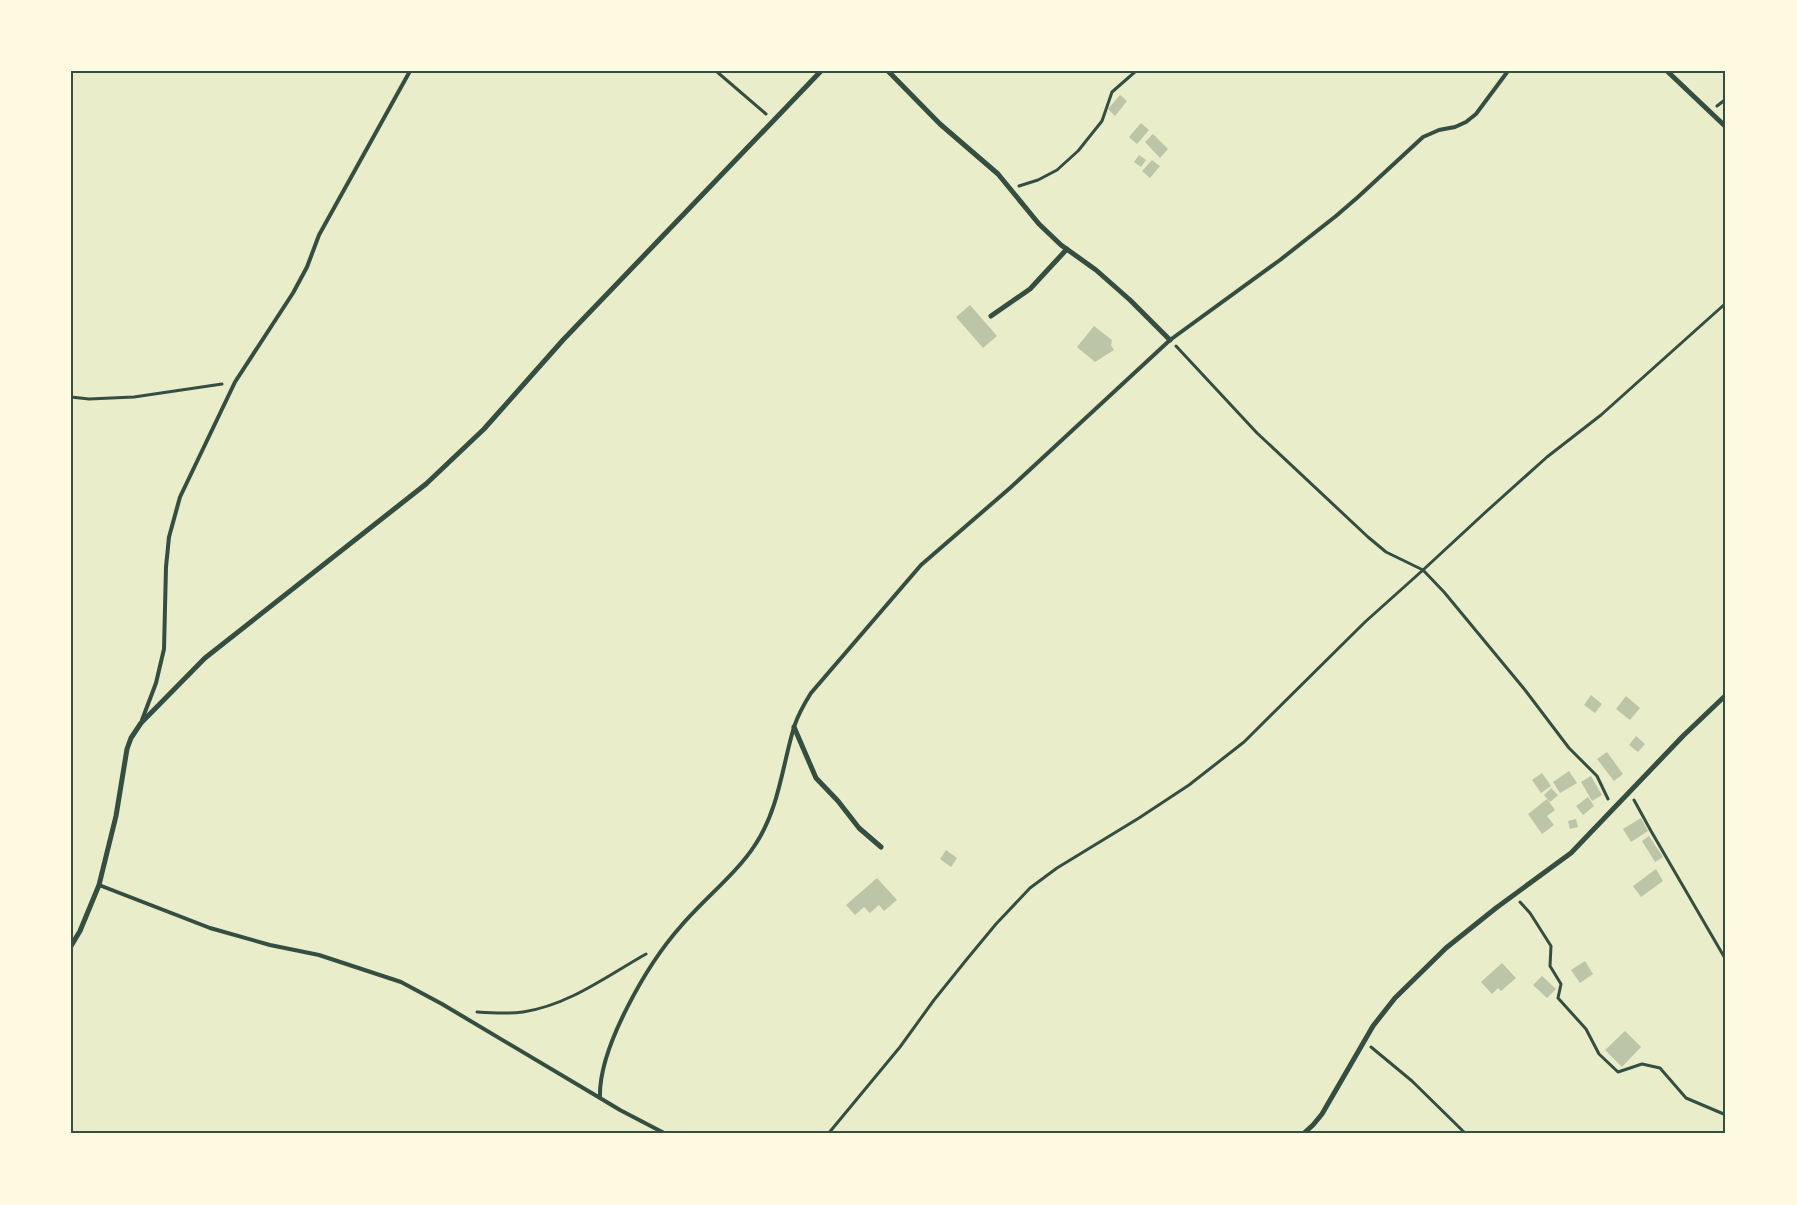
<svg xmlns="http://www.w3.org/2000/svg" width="1797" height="1205" viewBox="0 0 1797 1205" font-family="'Golos Text',sans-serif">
	<rect width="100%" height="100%" fill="#e9edc9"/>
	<path fill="#bcc5a7" d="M1120 95 1127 101 1115 116 1108 109Z
		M1141 123 1149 130 1137 144 1129 137Z
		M1153 134 1168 149 1160 158 1145 142Z
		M1139 155 1146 160 1141 167 1134 162Z
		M1152 160 1160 166 1150 178 1142 171Z
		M970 305 997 336 983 348 956 317Z
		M1094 326 1112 340 1111 345 1114 350 1095 362 1077 347Z
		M1591 695 1602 704 1595 713 1584 705Z
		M1626 696 1640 708 1630 720 1616 709Z
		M1636 736 1645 744 1638 752 1629 745Z
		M1607 752 1623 774 1614 781 1597 759Z
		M1569 771 1577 783 1560 793 1553 782Z
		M1542 773 1551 786 1541 793 1532 780Z
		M1591 776 1602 795 1592 801 1581 782Z
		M1551 788 1558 795 1550 802 1544 795Z
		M1588 797 1594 806 1583 815 1576 806Z
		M1547 799 1555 810 1547 816 1554 825 1542 834 1528 814Z
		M1641 818 1648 831 1631 842 1623 829Z
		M1576 819 1578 827 1570 829 1568 821Z
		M1649 836 1663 857 1655 862 1642 841Z
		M946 850 957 858 951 867 940 859Z
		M1656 869 1663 881 1641 897 1633 886Z
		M877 878 897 900 884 911 879 905 870 913 864 907 855 915 846 905Z
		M1585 961 1593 974 1580 983 1571 970Z
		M1502 963 1516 978 1501 991 1498 988 1492 994 1481 982Z
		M1542 976 1556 989 1547 998 1533 985Z
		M1625 1031 1641 1047 1622 1067 1605 1050Z"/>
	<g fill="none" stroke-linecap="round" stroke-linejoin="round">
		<path stroke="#344e41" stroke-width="3" d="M716 71 766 114
			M1717 106 1726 99
			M1019 186 1038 180 1057 170 1078 151 1102 121 1112 92 1136 71
			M1176 346 1257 433 1368 537 1386 552 1423 570 1444 592 1525 690 1569 748 1597 776 1608 799
			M71 397 89 399 134 397 222 384
			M1634 800 1651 831 1726 960
			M1520 902 1530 913 1551 946 1550 966 1561 984 1558 998 1586 1029 1599 1054 1618 1072 1642 1064 1660 1068 1686 1098 1726 1115
			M477 1012C492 1013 508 1014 523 1012 569 1005 607 976 646 954
			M1371 1047 1412 1081 1466 1134
			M828 1134 900 1047 934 1000 967 959 996 924 1030 888 1057 868 1139 818 1189 785 1244 742 1365 622 1423 570 1489 509 1547 457 1601 415 1726 303"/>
		<path stroke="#344e41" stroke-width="4" d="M142 720 156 683 164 649 166 567 169 537 180 497 235 382 293 293 307 267 319 235 410 71
			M99 885 210 928 270 945 319 955 401 982 442 1004 600 1098
			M666 1134 620 1110 600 1098C598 1048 648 963 681 926 703 900 737 873 755 845 779 809 782 767 794 727 798 715 804 704 811 693L921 565 1010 488 1170 340 1280 260 1336 216 1358 197 1423 137 1439 130 1455 127 1466 122 1476 114 1508 71"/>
		<path stroke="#344e41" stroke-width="5" d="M888 71 940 124 998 174 1039 224 1061 245 1096 270 1130 300 1170 340
			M1667 71 1726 127
			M991 316 1030 289 1067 249
			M794 727 816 778 838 801 859 828 881 847
			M71 946 80 931 99 885 116 816 127 749 131 738 141 723 205 658 426 484 484 429 563 340 821 71
			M1303 1134 1313 1125 1322 1114 1373 1026 1395 998 1446 948 1496 908 1571 853 1683 736 1726 695"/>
	</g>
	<rect width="1797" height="1205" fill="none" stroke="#fefae0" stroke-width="145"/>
	<rect x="72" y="72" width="1652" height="1060" fill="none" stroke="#344e41" stroke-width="2"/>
</svg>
